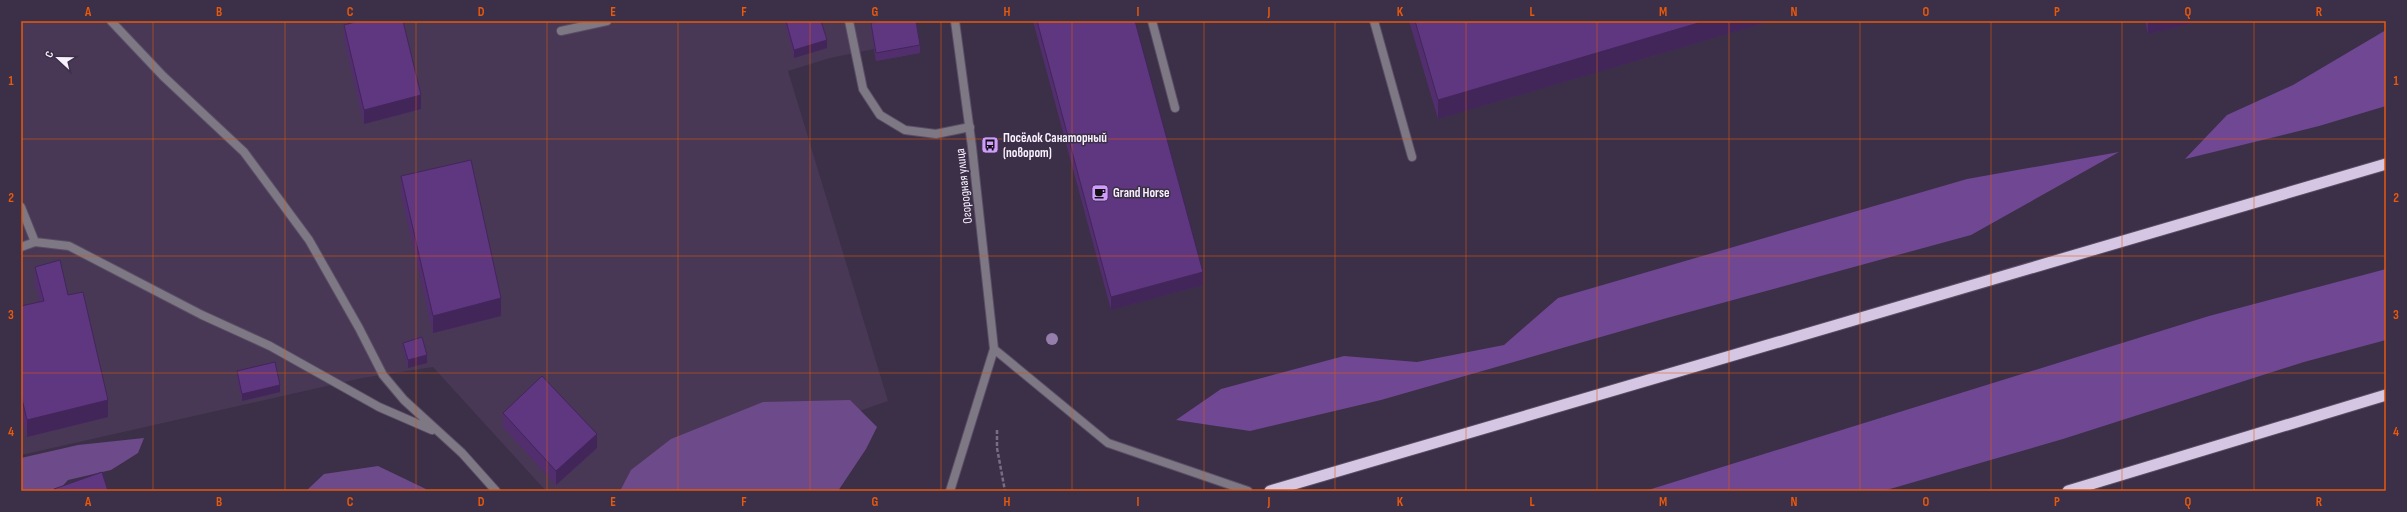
<svg xmlns="http://www.w3.org/2000/svg" width="2407" height="512" viewBox="0 0 2407 512" font-family="'Sofia Sans Condensed',sans-serif">
	<rect width="100%" height="100%" fill="#3c2f48"/>
	<path fill="#483855" d="M21 21H912L915 23 920 53 876 61 874 49 830 58 788 71 888 401 631 491H546L433 367 362 378 21 455Z"/>
	<path fill="#6d4a8a" d="M850 400 877 427 866 449 838 491H620L631 470 671 439 763 402Z
		M144 438 138 453 111 470 68 480 58 491H21V458L78 445Z
		M378 466 430 491H306L324 474Z"/>
	<path fill="#704792" d="M2386 30V106L2319 126 2185 159 2227 115 2293 85Z
		M2119 152 1971 235 1667 318 1381 400 1250 431 1176 420 1221 389 1344 356 1417 362 1504 345 1558 298 1967 179Z
		M2386 269V340L2304 362 2063 439 1883 491H1645L2209 316Z"/>
	<g fill="none" stroke-linecap="round" stroke-linejoin="round">
		<g stroke="#5a4e65" stroke-width="10">
			<path id="service" d="M111 21 163 76 244 152 309 240 359 328 383 375 404 400 462 453 496 491
				M849 21 863 89 880 115 905 130 936 134 970 127
				M1152 21 1175 108
				M1374 21 1412 157
				M561 31 607 21
				M21 207 35 242
				M21 247 35 242 69 246 202 315 270 346 379 407 432 430"/>
		</g>
		<g stroke="#5a4e65" stroke-width="10">
			<path id="minor" d="M994 349 1108 443 1248 491
				M950 491 994 349 972 147 955 21"/>
		</g>
		<g stroke="#5a4e65" stroke-width="13">
			<path id="trunk" d="M1270 491 2386 164
				M2068 491 2386 395"/>
		</g>
		<path stroke="#786d82" stroke-width="2.5" stroke-dasharray="4 2" stroke-linecap="butt" d="M997 430V448L1005 491"/>
		<use href="#service" stroke="#7e7885" stroke-width="8"/>
		<use href="#minor" stroke="#7e7885" stroke-width="8"/>
		<use href="#trunk" stroke="#d5c7e4" stroke-width="11"/>
	</g>
	<circle fill="#957eab" cx="1052" cy="339" r="6"/>
	<path fill="#522e6e" d="M785 21H821L827 48 794 58 785 24Z
		M1033 21H1135L1203 285 1111 310Z
		M1409 21H1771L1438 119Z
		M2145 21H2201L2148 34Z
		M871 23 920 45V53L876 61 871 30Z
		M344 25 421 109 364 124 344 39Z
		M401 176 501 316 433 333 401 194Z
		M35 267 68 295 108 417 27 437 21 413V306L40 301 35 284Z
		M403 343 427 363 408 368 403 350Z
		M237 371 280 392 242 401 237 379Z
		M503 413 597 448 556 485 503 427Z"/>
	<path fill="#42265a" d="M1705 21H1771L1438 119V100Z
		M2148 21H2201L2148 34Z
		M827 40V48L794 58V50Z
		M421 95V109L364 124V110Z
		M1203 272V285L1111 310V297Z
		M501 298V316L433 333V316Z
		M427 355V363L408 368V360Z
		M280 385V392L242 401V394Z
		M108 400V417L27 437V420Z
		M597 434V448L556 485V471Z"/>
	<path fill="#5f3680" stroke="#42265a" d="M359 21H403L421 95 364 110 344 25Z
		M786 21H821L827 40 794 50Z
		M881 21H916L920 45 876 53 871 23Z
		M1037 21H1135L1203 272 1111 297Z
		M1415 21H1705L1438 100Z
		M471 160 501 298 433 316 401 176Z
		M60 260 68 295 83 292 108 400 27 420 21 395V306L44 301 35 267Z
		M422 337 427 355 408 360 403 343Z
		M275 362 280 385 242 394 237 371Z
		M542 376 597 434 556 471 503 413Z
		M102 472 108 491H55L54 489Z"/>
	<path fill="none" stroke="#e8590c" stroke-width="1" stroke-opacity="0.55" d="M153 21V491M285 21V491M416 21V491M547 21V491M678 21V491M810 21V491M941 21V491M1072 21V491M1204 21V491M1335 21V491M1466 21V491M1597 21V491M1729 21V491M1860 21V491M1991 21V491M2122 21V491M2254 21V491M21 139H2386M21 256H2386M21 373H2386"/>
	<defs>
		<g id="bus-square" transform="scale(0.9)"><rect x="-9" y="-9" width="18" height="18" rx="4" fill="#d09dfe" stroke="#3c2f48"/><path d="M-5-6H5V4H4V6H2V4H-2V6H-4V4H-5ZM-3.5-4V0h7V-4ZM-3.5 1.2v1.5H-2V1.2ZM2 1.2v1.5H3.5V1.2Z" fill="#111"/></g>
		<g id="cafe-square" transform="scale(0.9)"><rect x="-9" y="-9" width="18" height="18" rx="4" fill="#d09dfe" stroke="#3c2f48"/><path d="M-5.5-4.5H6V0H3Q3 3.5 0 3.5H-2.5Q-5.5 3.5-5.5 0ZM3-3.2v2h1.7v-2ZM-6 4.5H4V6H-6Z" fill="#111"/></g>
	</defs>
	<g fill-rule="evenodd">
		<use href="#bus-square" x="990" y="145"/>
		<use href="#cafe-square" x="1100" y="193"/>
	</g>
	<g text-anchor="middle" dominant-baseline="central" stroke-width="3" stroke-linejoin="round" paint-order="stroke">
		<g font-size="13" font-weight="bold" fill="#f8f1fe" stroke="#3c2f48" text-anchor="start">
			<text x="1003" y="138">Посёлок Санаторный<tspan x="1003" dy="15">(поворот)</tspan></text>
			<text x="1113" y="193">Grand Horse</text>
		</g>
		<g font-size="13" fill="#f8f1fe" stroke="#3c2f48">
			<text transform="translate(964 186) rotate(-96)">Огородная улица</text>
		</g>
	</g>
	<rect width="2407" height="512" fill="none" stroke="#3c2f48" stroke-width="44"/>
	<g transform="translate(58 58) rotate(292)" stroke="#3c2f48" stroke-width="3" paint-order="stroke">
	<path d="M0-3L7 15L0 10L-7 15Z" fill="#f8f1fe"/>
	<text y="-6" font-size="11" font-weight="bold" text-anchor="middle" fill="#f8f1fe">С</text>
	</g>
	<rect x="22" y="22" width="2363" height="468" fill="none" stroke="#e8590c" stroke-width="1.5"/>
	<g font-size="13" text-anchor="middle" font-weight="bold" fill="#e8590c">
		<text x="88" y="16">A</text>
		<text x="219" y="16">B</text>
		<text x="350" y="16">C</text>
		<text x="481" y="16">D</text>
		<text x="613" y="16">E</text>
		<text x="744" y="16">F</text>
		<text x="875" y="16">G</text>
		<text x="1007" y="16">H</text>
		<text x="1138" y="16">I</text>
		<text x="1269" y="16">J</text>
		<text x="1400" y="16">K</text>
		<text x="1532" y="16">L</text>
		<text x="1663" y="16">M</text>
		<text x="1794" y="16">N</text>
		<text x="1926" y="16">O</text>
		<text x="2057" y="16">P</text>
		<text x="2188" y="16">Q</text>
		<text x="2319" y="16">R</text>
		<text x="11" y="85">1</text>
		<text x="2396" y="85">1</text>
		<text x="11" y="202">2</text>
		<text x="2396" y="202">2</text>
		<text x="11" y="319">3</text>
		<text x="2396" y="319">3</text>
		<text x="11" y="436">4</text>
		<text x="2396" y="436">4</text>
		<text x="88" y="506">A</text>
		<text x="219" y="506">B</text>
		<text x="350" y="506">C</text>
		<text x="481" y="506">D</text>
		<text x="613" y="506">E</text>
		<text x="744" y="506">F</text>
		<text x="875" y="506">G</text>
		<text x="1007" y="506">H</text>
		<text x="1138" y="506">I</text>
		<text x="1269" y="506">J</text>
		<text x="1400" y="506">K</text>
		<text x="1532" y="506">L</text>
		<text x="1663" y="506">M</text>
		<text x="1794" y="506">N</text>
		<text x="1926" y="506">O</text>
		<text x="2057" y="506">P</text>
		<text x="2188" y="506">Q</text>
		<text x="2319" y="506">R</text>
	</g>
</svg>
